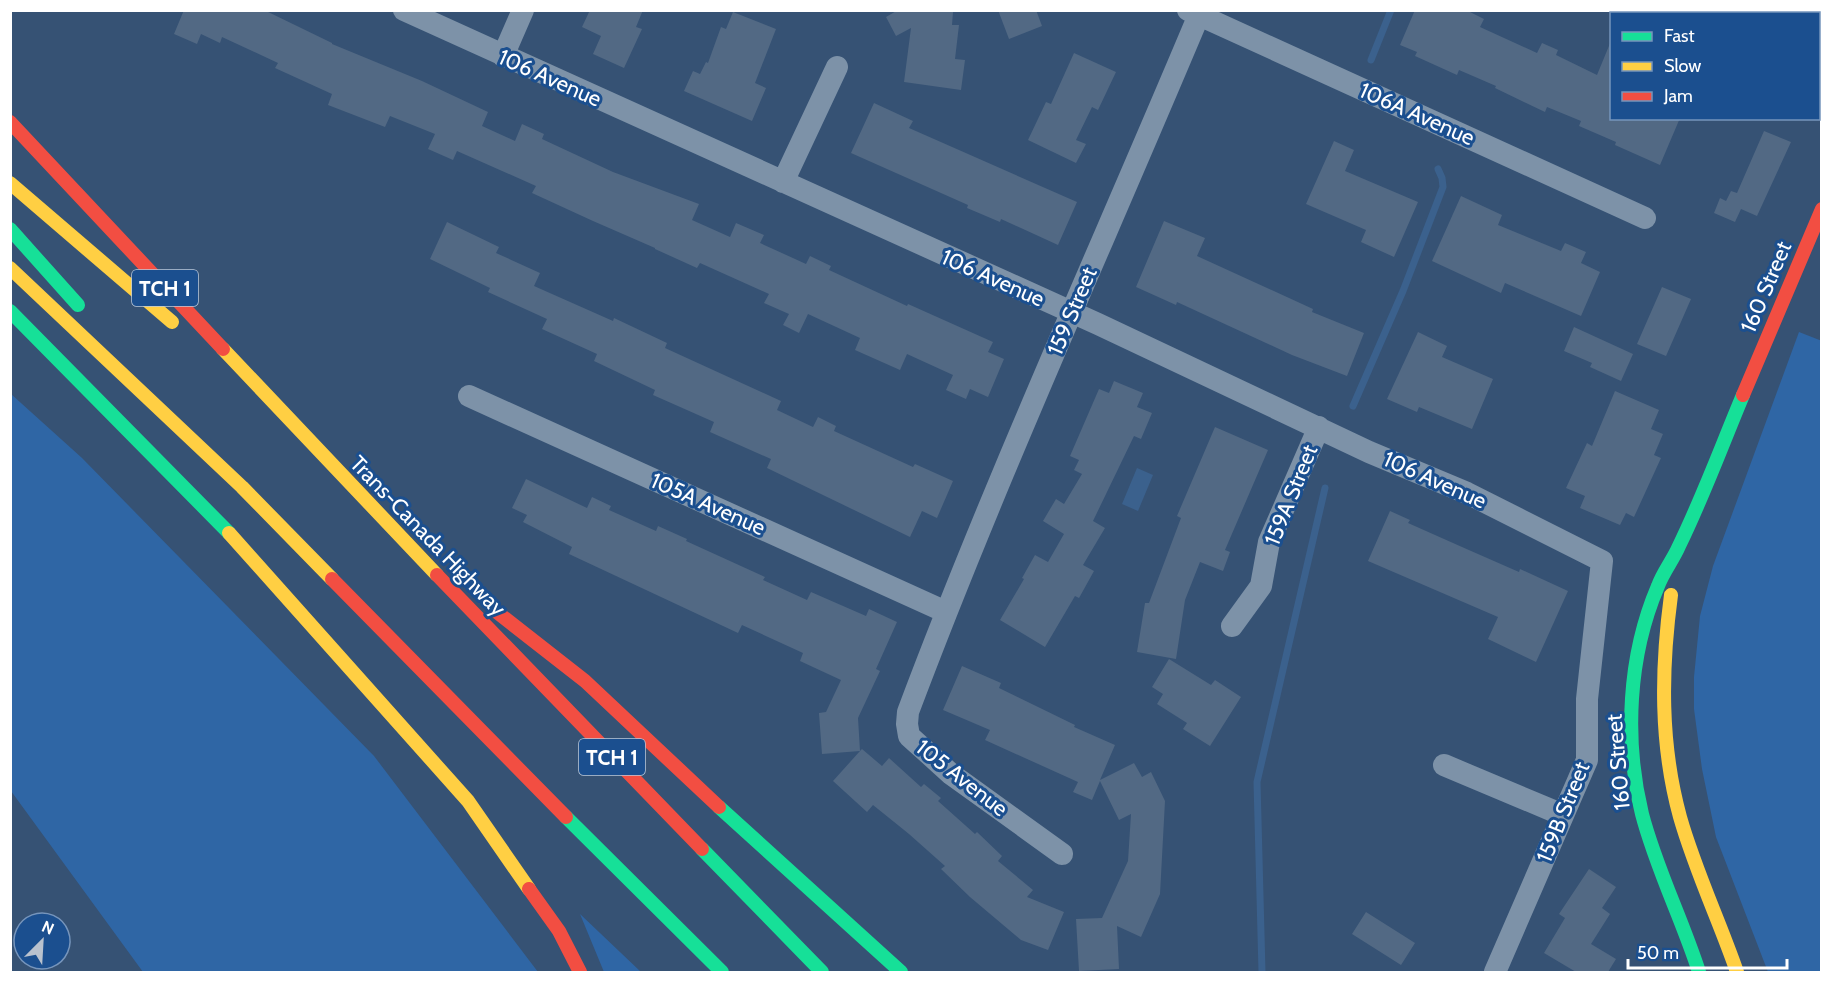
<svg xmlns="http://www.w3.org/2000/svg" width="1832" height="983" viewBox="0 0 1832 983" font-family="Cabin,sans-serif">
	<rect width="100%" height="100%" fill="#365274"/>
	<path fill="#2f66a5" d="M1799 332 1822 341 1821 972H1768L1716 837 1702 769 1694 709V677L1700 616 1713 566Z
		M11 394 82 458 374 756 538 972H143L11 791Z
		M580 914 641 972H604Z"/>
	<path fill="#3b618d" d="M1137 468 1153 475 1138 511 1122 504Z"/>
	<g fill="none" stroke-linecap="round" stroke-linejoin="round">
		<path stroke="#3b618d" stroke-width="7" d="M1371 60 1391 10
			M1353 406 1403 291 1443 187 1442 178 1438 169
			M1262 972 1257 782 1325 488"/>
	</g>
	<path fill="#526984" d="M184 10H264L332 43V44L422 81 488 112 482 126 515 141 522 124 544 134 542 139 613 172 699 204 692 220 730 237 736 223 764 235 760 243 806 264 810 256 831 266 829 270 907 306 908 304 993 342 988 352 1004 359 988 397 970 389 966 399 946 390 953 375 907 354 900 370 855 350 860 338 808 314 799 333 783 325 789 314 764 303 769 294 700 263 697 268 655 249V248L593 221 532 193 536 186 457 151 453 160 428 149 435 134 390 116 385 127 328 105 332 94 275 68 278 63 222 37 220 43 201 34 197 44 174 34Z
		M590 10H643L636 27 642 29 624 68 593 54 601 36 582 27Z
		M898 10H945L953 12 952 25H959L955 59 965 60 961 90 904 82 911 28 896 36 886 17Z
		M998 10H1036L1042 26 1009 39Z
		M1415 10H1466L1484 19 1480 27 1537 53 1542 43 1558 50 1556 55 1597 75 1611 41V118H1680L1660 165 1615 145 1616 142 1579 126 1581 121 1547 107 1545 112 1495 88 1496 86 1459 70 1457 75 1415 56 1417 52 1400 45Z
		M733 12 776 29 755 83 766 88 752 121 684 91 693 71 700 74 706 62 708 63 721 27 726 29Z
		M1074 53 1116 72 1098 110 1092 107 1076 140 1086 144 1076 163 1028 140 1046 102 1051 104Z
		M874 103 913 121 909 128 1077 202 1058 245 1001 219 1000 222 967 208 968 205 851 153Z
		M1764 131 1791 142 1757 216 1741 209 1735 222 1714 213 1720 198 1726 201 1731 191 1737 193Z
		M1334 141 1354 150 1345 171 1418 202 1394 257 1361 242 1366 230 1306 204Z
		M1461 196 1502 215 1498 225 1561 251 1565 243 1586 252 1581 263 1600 272 1581 316 1505 283 1501 293 1432 261Z
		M1164 221 1205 238 1197 256 1313 309 1312 312 1364 333 1347 376 1292 355 1177 302 1176 305 1136 287Z
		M447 222 499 247 496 253 540 273 534 286 613 321 614 318 667 343 665 348 781 401 777 410 813 427 818 417 836 426 834 431 913 467 915 464 953 481 937 518 922 511 910 537 767 468 771 459 710 432 714 422 653 395 655 390 594 361 597 354 542 329 547 319 488 292 490 288 430 259Z
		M1662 287 1691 299 1666 356 1637 344Z
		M1574 327 1633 354 1621 381 1590 367 1592 363 1564 351Z
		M1418 332 1447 346 1442 357 1493 379 1472 429 1419 407 1417 412 1387 399Z
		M1114 381 1143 393 1137 407 1152 413 1141 439 1134 436 1093 521 1105 528 1083 565 1094 571 1079 598 1075 596 1045 647 1000 620 1024 579 1022 578 1035 555 1048 562 1064 534 1043 521 1056 499 1064 504 1082 474 1074 470 1079 460 1070 456 1099 389 1109 393Z
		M1615 391 1659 410 1651 429 1663 434 1654 455 1661 458 1634 517 1626 513 1620 525 1580 508 1585 496 1566 488 1587 443 1592 446Z
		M1215 427 1268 450 1225 550 1230 552 1223 571 1200 562 1185 600 1176 659 1137 652 1145 603H1149L1181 518 1177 516Z
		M526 479 587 508 592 497 611 506 609 510 656 531 658 526 687 539 686 541 765 577 763 580 807 600 811 592 866 616 869 609 897 622 876 669 880 671 858 718 860 751 862 749 882 766 889 758 921 787 924 784 941 798 938 801 975 834 977 832 1002 856 998 861 1033 890 1027 897 1064 912 1048 950 1021 940 970 897 941 869 945 866 909 834 873 805 867 812 833 781 860 751 822 754 819 713 826 712 841 680 800 661 803 653 742 625 738 633 569 554 572 547 523 522 527 515 512 508Z
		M1390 511 1410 520 1408 523 1462 547 1519 572 1520 569 1568 591 1536 662 1488 639 1498 617 1368 561Z
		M1169 659 1211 685 1215 680 1241 697 1210 746 1183 729 1187 723 1157 704 1163 694 1152 687Z
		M962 666 1001 683 999 688 1075 725 1074 727 1115 745 1100 780 1134 763 1142 777 1151 772 1165 801 1160 894 1141 937 1117 926 1119 969 1079 971 1076 919 1102 918 1128 861 1131 814 1119 820 1100 781 1092 800 1073 792 1078 782 985 740 990 730 943 710Z
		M1589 869 1616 887 1602 908 1610 914 1591 944 1616 959 1608 972H1576L1544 953 1565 918 1559 914Z
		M1366 912 1415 943 1401 965 1352 934Z"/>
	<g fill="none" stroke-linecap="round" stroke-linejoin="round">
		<path stroke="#7d92a8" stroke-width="22" d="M404 10 1098 324 1369 452 1467 493 1602 561 1587 699V760L1495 972
			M1188 10 1645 218
			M503 56 523 10
			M783 182 837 67
			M469 396 946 612
			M1232 626 1261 586 1269 542 1319 427
			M1444 765 1563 815
			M1062 854 951 774 909 736 907 724 908 712C997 475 1103 244 1201 10"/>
		<path stroke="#16e098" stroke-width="14" d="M10 229 78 305
			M10 311 229 533
			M719 807 901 972
			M566 817 722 972
			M702 849 822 972
			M1699 972C1682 919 1656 868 1642 814 1624 740 1628 656 1658 586 1663 572 1673 560 1679 546 1703 497 1722 445 1743 395"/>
		<path stroke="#ffcf43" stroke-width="14" d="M10 183 172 322
			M10 268 242 487 332 579
			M223 349 437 575
			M229 533 468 801 529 889
			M1671 595C1661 670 1660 744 1680 817 1695 870 1719 920 1737 972"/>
		<path stroke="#f24e42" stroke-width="14" d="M10 122 223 349
			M1743 395 1822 209
			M437 575 702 849
			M332 579 566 817
			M493 609 585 681 719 807
			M529 889 559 931 580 972"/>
	</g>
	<g text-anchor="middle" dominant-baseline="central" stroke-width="6" stroke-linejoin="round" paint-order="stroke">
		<g fill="#1b4f8f" stroke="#bbcadd" stroke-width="1.5">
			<rect x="132" y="270" width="66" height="36" rx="4.5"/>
			<rect x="579" y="739" width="66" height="36" rx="4.5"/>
		</g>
		<g font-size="21" font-weight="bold" fill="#fff">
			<text x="165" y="288">TCH 1</text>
			<text x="612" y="757">TCH 1</text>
		</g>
		<g font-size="22" fill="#fff" stroke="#1b4f8f">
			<text transform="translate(550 78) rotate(24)">106 Avenue</text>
			<text transform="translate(1417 114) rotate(24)">106A Avenue</text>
			<text transform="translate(993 278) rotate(24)">106 Avenue</text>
			<text transform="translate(1766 287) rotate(-67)">160 Street</text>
			<text transform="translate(1072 311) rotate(-67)">159 Street</text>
			<text transform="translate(1435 480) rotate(24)">106 Avenue</text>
			<text transform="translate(1291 495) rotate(-68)">159A Street</text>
			<text transform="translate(708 504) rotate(24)">105A Avenue</text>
			<text transform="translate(428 536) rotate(46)">Trans-Canada Highway</text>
			<text transform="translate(1618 762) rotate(-95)">160 Street</text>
			<text transform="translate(962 778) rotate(38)">105 Avenue</text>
			<text transform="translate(1563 812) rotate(-68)">159B Street</text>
		</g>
	</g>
	<rect width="1832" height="983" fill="none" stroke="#ffffff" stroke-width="24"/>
	<rect x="1610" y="12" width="210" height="108" fill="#1b4f8f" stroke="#7695bc" stroke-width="1.5"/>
	<rect x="1622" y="32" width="30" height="9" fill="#16e098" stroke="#7695bc" stroke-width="1.5"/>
	<text x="1664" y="42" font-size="18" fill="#ffffff">Fast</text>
	<rect x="1622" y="62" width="30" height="9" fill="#ffcf43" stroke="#7695bc" stroke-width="1.5"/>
	<text x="1664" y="72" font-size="18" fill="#ffffff">Slow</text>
	<rect x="1622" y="92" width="30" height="9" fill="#f24e42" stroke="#7695bc" stroke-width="1.5"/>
	<text x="1664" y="102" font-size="18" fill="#ffffff">Jam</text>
	<g transform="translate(42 941) rotate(24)"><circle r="28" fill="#1b4f8f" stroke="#7695bc" stroke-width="1.5"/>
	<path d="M0-4.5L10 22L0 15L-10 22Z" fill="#b9c2ce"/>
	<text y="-9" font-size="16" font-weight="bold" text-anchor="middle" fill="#ffffff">N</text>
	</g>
	<path d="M1628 959v9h159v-9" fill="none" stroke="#ffffff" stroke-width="3"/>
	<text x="1637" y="959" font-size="18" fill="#ffffff" stroke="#1b4f8f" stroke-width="4.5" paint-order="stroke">50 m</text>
</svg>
